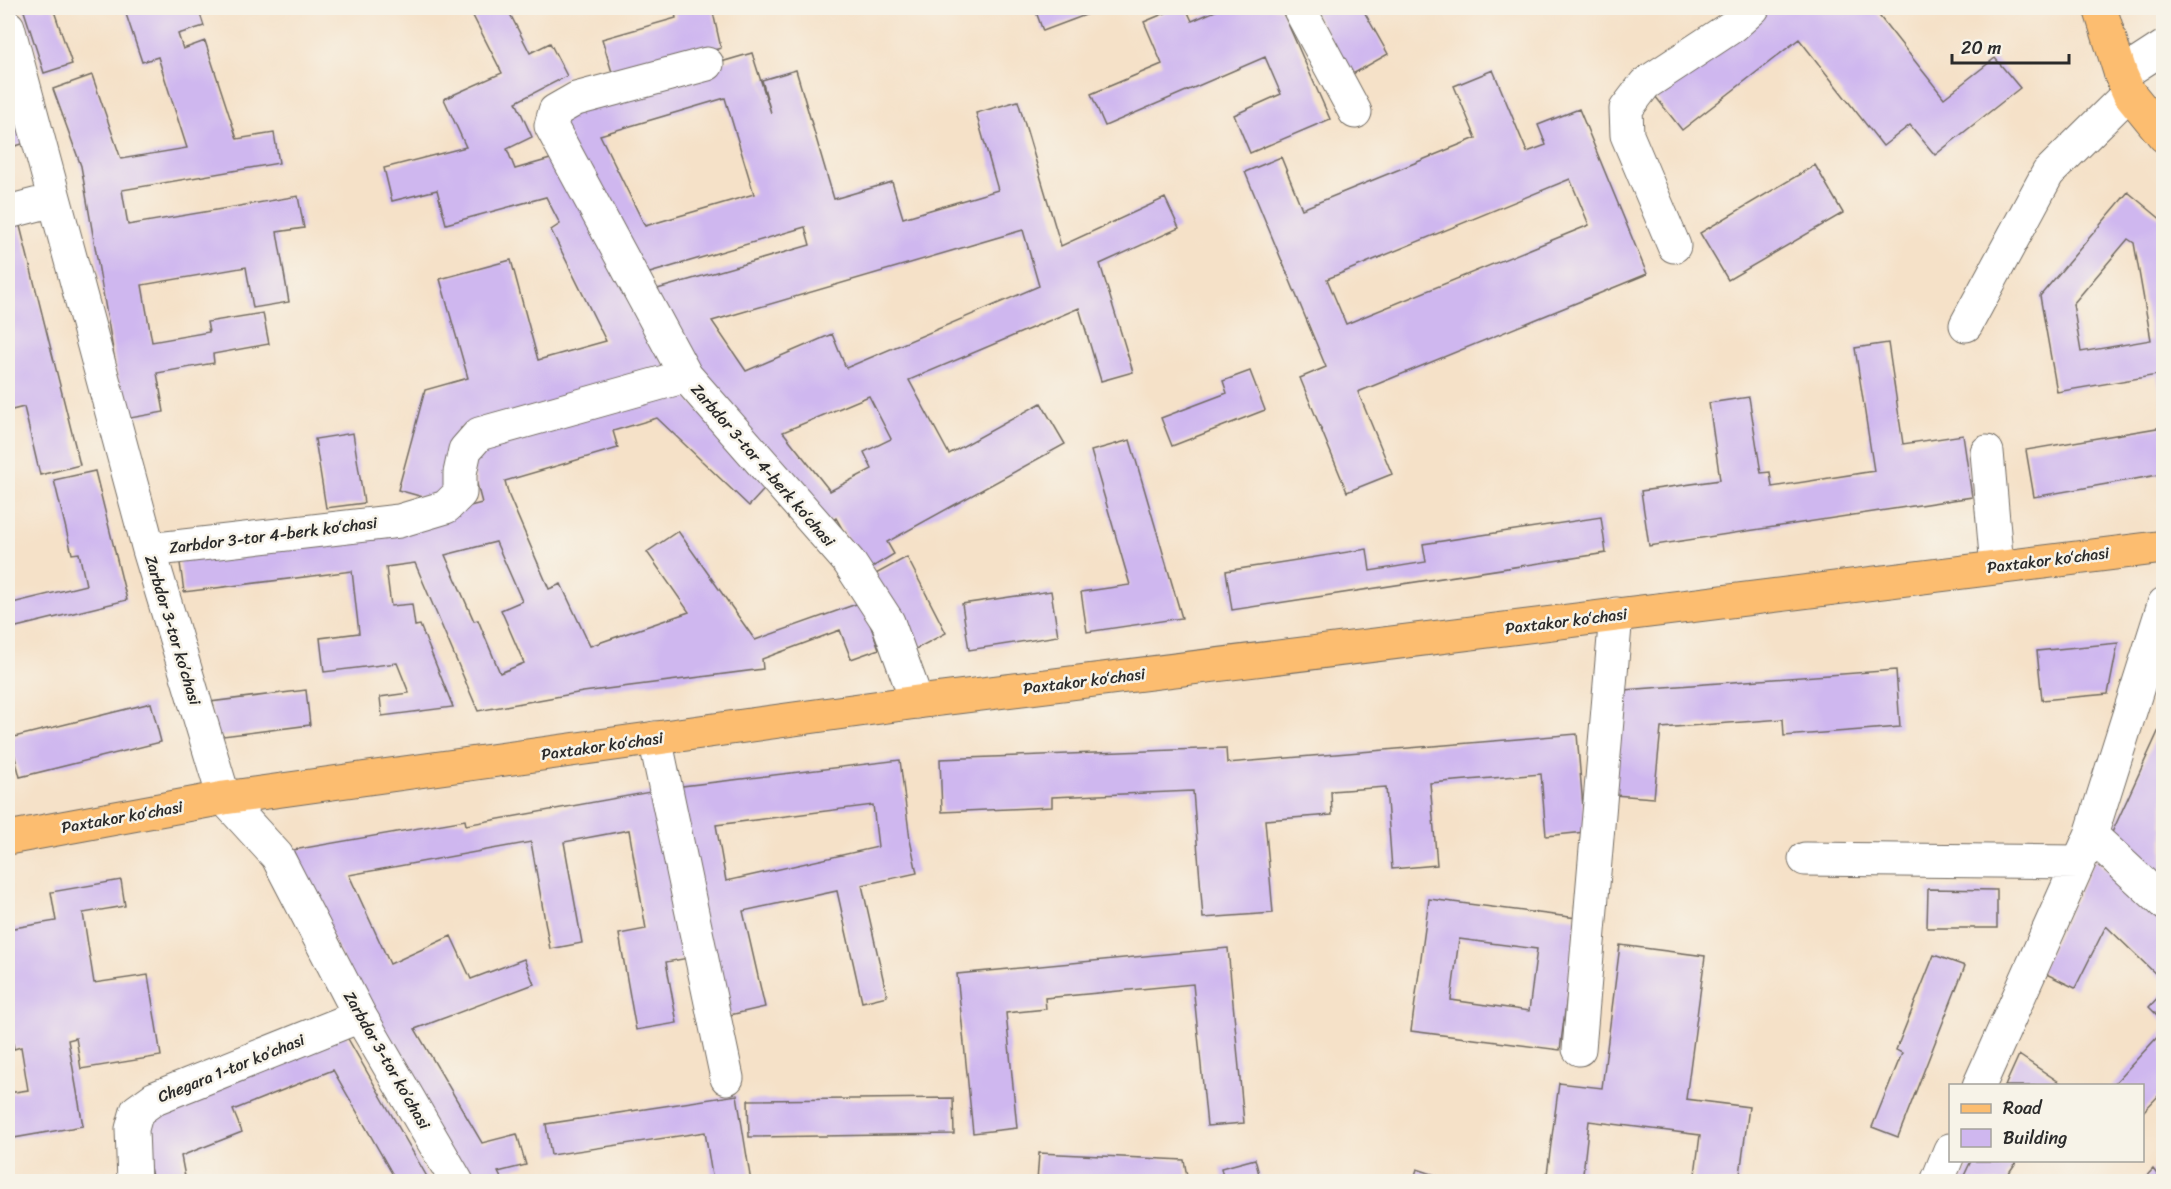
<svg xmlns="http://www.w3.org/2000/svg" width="2171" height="1189" viewBox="0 0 2171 1189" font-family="Sriracha,sans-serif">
	<rect width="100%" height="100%" fill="#f7f3e8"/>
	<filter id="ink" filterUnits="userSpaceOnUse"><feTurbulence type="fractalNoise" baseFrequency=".0167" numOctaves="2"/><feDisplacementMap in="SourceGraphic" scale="12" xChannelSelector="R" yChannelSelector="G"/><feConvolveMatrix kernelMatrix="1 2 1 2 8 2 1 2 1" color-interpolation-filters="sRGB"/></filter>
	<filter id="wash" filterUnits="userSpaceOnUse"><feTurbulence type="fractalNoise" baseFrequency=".008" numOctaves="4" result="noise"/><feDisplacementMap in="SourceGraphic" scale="24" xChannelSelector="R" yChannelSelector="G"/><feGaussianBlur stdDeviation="1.35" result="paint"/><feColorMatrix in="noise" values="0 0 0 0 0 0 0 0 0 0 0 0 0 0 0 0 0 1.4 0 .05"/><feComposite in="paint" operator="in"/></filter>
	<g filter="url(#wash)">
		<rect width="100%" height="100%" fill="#f5e1c8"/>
		<g id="blocks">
			<path fill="#cfb7ef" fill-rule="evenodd" d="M23 8H53L72 64 44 73Z
				M124 8H198L204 26 178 34 183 49 205 41 237 139 274 133 279 163 122 190 128 225 298 196 304 228 277 232 289 302 253 308 246 267 142 285 152 342 209 332 207 322 263 313 269 344 213 354 214 363 157 373 164 412 125 419 81 166 53 89 92 75 121 159 187 148 158 57 142 62Z
				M469 8H507L530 53 550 43 567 76 516 102 532 137 507 149 515 169 561 156 668 371 461 428 441 502 398 490 425 390 468 378 440 279 511 260 538 360 606 341 551 230 560 224 546 197 446 224 437 190 392 201 384 168 466 147 444 99 502 73Z
				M674 8H712L721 48 614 79 602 39 676 18Z
				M1040 8H1104L1043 31 1035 9Z
				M1177 8H1186L1192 21 1222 8H1281L1330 119 1250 153 1234 115 1281 94 1265 57 1105 126 1091 94 1162 64 1144 22Z
				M1312 8H1362L1388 54 1351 75Z
				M1769 8H1873L1944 98 1995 58 2020 88 1935 155 1910 125 1883 146 1799 39 1682 130 1655 96Z
				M752 53 771 113 762 80 796 70 834 199 892 182 903 218 998 190 976 113 1018 101 1061 246 1165 198 1179 228 1100 264 1133 372 1101 381 1079 308 909 380 949 454 1041 403 1065 444 887 542 894 554 866 571 836 518 821 527 733 416 647 292 810 245 805 227 636 277 554 111ZM725 98 754 194 645 226 600 135ZM1023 230 1039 286 846 368 832 334 746 371 712 321ZM869 396 891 439 864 452 872 469 830 491 783 432Z
				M1493 70 1527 152 1546 145 1538 125 1579 109 1647 274 1358 392 1392 474 1347 492 1300 378 1326 367 1245 172 1281 157 1302 209 1476 138 1454 86ZM1570 179 1589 225 1346 324 1327 279Z
				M8 77 26 143 8 148Z
				M1815 165 1843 213 1728 280 1700 233Z
				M2128 192 2163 221V407L2157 375 2057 392 2040 296ZM2128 239 2134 243 2151 340 2081 352 2073 304Z
				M19 222 80 465 40 475 24 407 8 411V376L13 375 8 352V225Z
				M1888 343 1903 444 1963 435 1972 497 1649 546 1641 491 1720 480 1709 403 1749 397 1761 473 1770 472 1772 487 1874 471 1855 348Z
				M1250 371 1265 410 1172 446 1161 418 1227 393 1223 381Z
				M670 382 773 480 749 506 657 418 613 431 618 448 505 481 509 496 549 589 561 584 590 646 689 612 647 552 678 531 755 640 862 602 879 649 851 659 840 630 762 659 763 669 583 692 478 711 415 563 386 567 391 606 412 604 415 626 420 625 453 707 382 716 380 697 409 693 397 663 324 672 320 638 359 633 352 571 184 592 179 556 404 523 482 503 469 454ZM496 542 522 601 501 610 524 663 500 673 478 620 474 621 445 555Z
				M2163 427V474L2034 497 2026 450Z
				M353 433 364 503 326 508 315 439Z
				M1130 440 1182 618 1087 632 1081 592 1130 585 1091 451Z
				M95 471 127 600 8 629V604L86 585 79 553 72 554 54 480Z
				M1601 517 1606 553 1232 610 1226 571 1367 549 1370 571 1426 562 1423 544Z
				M907 557 946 633 910 652 872 576Z
				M1051 591 1058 636 969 650 962 604Z
				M2118 643 2108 694 2042 700 2037 651Z
				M1896 670 1900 727 1784 736 1783 719 1661 728 1654 798 1614 795 1624 690Z
				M306 690 310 725 215 737 210 702Z
				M151 703 161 742 20 777 10 738Z
				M2163 721V819L2161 825 2163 828V886L2110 837Z
				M1577 734 1585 832 1546 836 1541 774 1430 783 1437 865 1392 869 1386 787 1331 791 1332 815 1265 820 1273 913 1203 918 1193 791 1052 797V807L942 812 940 759 1226 748 1227 763Z
				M900 760 910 840 917 873 862 885 887 996 862 1002 837 891 743 911 765 1007 721 1017 674 787ZM873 805 878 847 726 881 716 825Z
				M661 790 694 957 666 962 677 1023 636 1030 619 934 646 929 629 830 564 842 582 943 550 949 531 842 349 875 390 964 451 936 471 979 524 959 534 984 415 1029 482 1143 517 1134 526 1165 498 1172 503 1182H463L369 1017 293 850 465 820 466 825Z
				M2095 859 2163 924V981L2106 926 2075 988 2040 971Z
				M121 880 125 906 83 913 94 983 148 975 161 1056 81 1069 76 1038 68 1040 83 1126 8 1139V1093L28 1090 21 1047 14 1049 8 1012V929L56 921 51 892Z
				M1928 889 1997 890V928H1927Z
				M1429 899 1577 918 1560 1050 1411 1031ZM1459 939 1537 949 1529 1011 1451 1000Z
				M1620 945 1705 956 1686 1099 1749 1107 1739 1182H1694L1700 1135 1589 1121 1582 1182H1546L1559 1083 1602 1088Z
				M1228 948 1244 1123 1207 1126 1193 984 1045 998 1046 1009 1006 1013 1017 1128 973 1133 957 974Z
				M1934 955 1965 966 1898 1137 1872 1127 1902 1053 1896 1050Z
				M2163 992V1021L2149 1007Z
				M343 1030 430 1182H397L333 1070 233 1110 242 1132 181 1156 186 1182H153L139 1112Z
				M2163 1031V1091L2142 1113V1086H2112Z
				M2019 1055 2065 1086H2005Z
				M737 1095 751 1182H713L705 1132 551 1155 546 1124Z
				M953 1098 954 1134 749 1137 748 1100Z
				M1039 1153 1184 1160 1188 1182H1037Z
				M1255 1159 1261 1182H1224L1221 1168Z
				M1971 1161H2017L2006 1177 2011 1182H1961Z
				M1417 1169 1454 1181 1453 1182H1413Z
				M2153 1169 2163 1182H2141Z"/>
		</g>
	</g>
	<g filter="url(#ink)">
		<use href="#blocks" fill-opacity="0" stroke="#726b62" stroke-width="1.5"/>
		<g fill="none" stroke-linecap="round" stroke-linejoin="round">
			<g stroke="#726b62" stroke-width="35">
				<path id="minor" d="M1299 8 1355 112
					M8 27 149 550 224 798 277 856 360 1016 457 1182
					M2121 75 2164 47
					M8 212 54 200
					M1674 246 1627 135 1626 109 1645 84 1733 26 1753 8
					M1966 325 2048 173 2129 93
					M686 376 551 126 555 111 576 99 707 64
					M1987 452 1997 567
					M149 550 399 521 446 507 460 493V473L465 450 479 434 686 376 849 562 888 622 917 702
					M655 738 727 1078
					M2091 835 2164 903
					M1805 859 2079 862
					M1579 1049 1616 614
					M1979 1086 2091 835 2164 604
					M134 1182 132 1129 137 1111 155 1098 360 1016
					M1937 1182 1950 1150"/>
			</g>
			<g stroke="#726b62" stroke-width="35">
				<path id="major" d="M2100 8 2121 75 2129 93 2164 136
					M8 838 224 798 917 702 2164 547"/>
			</g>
			<use href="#minor" stroke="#fff" stroke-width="33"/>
			<use href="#major" stroke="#fcbd6f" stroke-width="33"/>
		</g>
	</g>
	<g text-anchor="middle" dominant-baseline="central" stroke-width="5" stroke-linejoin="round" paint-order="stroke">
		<g font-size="16" fill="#2b2b2b" stroke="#f7f3e8">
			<text transform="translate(763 465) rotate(49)">Zarbdor 3-tor 4-berk koʻchasi</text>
			<text transform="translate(273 535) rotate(-7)">Zarbdor 3-tor 4-berk koʻchasi</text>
			<text transform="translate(2048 560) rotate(-7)">Paxtakor koʻchasi</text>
			<text transform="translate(1566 621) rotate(-7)">Paxtakor koʻchasi</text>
			<text transform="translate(173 630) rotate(73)">Zarbdor 3-tor koʼchasi</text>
			<text transform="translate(1084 681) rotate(-7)">Paxtakor koʻchasi</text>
			<text transform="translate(602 746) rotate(-8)">Paxtakor koʻchasi</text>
			<text transform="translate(122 817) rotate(-10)">Paxtakor koʻchasi</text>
			<text transform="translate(387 1060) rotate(60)">Zarbdor 3-tor koʼchasi</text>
			<text transform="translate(231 1068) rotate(-22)">Chegara 1-tor koʼchasi</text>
		</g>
	</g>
	<rect width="2171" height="1189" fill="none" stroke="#f7f3e8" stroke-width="30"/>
	<rect x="1949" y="1084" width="195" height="78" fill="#f7f3e8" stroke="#a5a39c" stroke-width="1.5"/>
	<rect x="1961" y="1104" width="30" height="9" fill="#fcbd6f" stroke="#a5a39c" stroke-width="1.5"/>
	<text x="2003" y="1114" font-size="18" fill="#2b2b2b">Road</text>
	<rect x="1961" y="1129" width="30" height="18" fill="#cfb7ef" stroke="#a5a39c" stroke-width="1.5"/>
	<text x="2003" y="1144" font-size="18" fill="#2b2b2b">Building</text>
	<path d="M1952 54v9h117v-9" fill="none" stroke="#2b2b2b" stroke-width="3"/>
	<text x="1961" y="54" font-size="18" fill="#2b2b2b" stroke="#f7f3e8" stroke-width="4.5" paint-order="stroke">20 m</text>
</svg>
